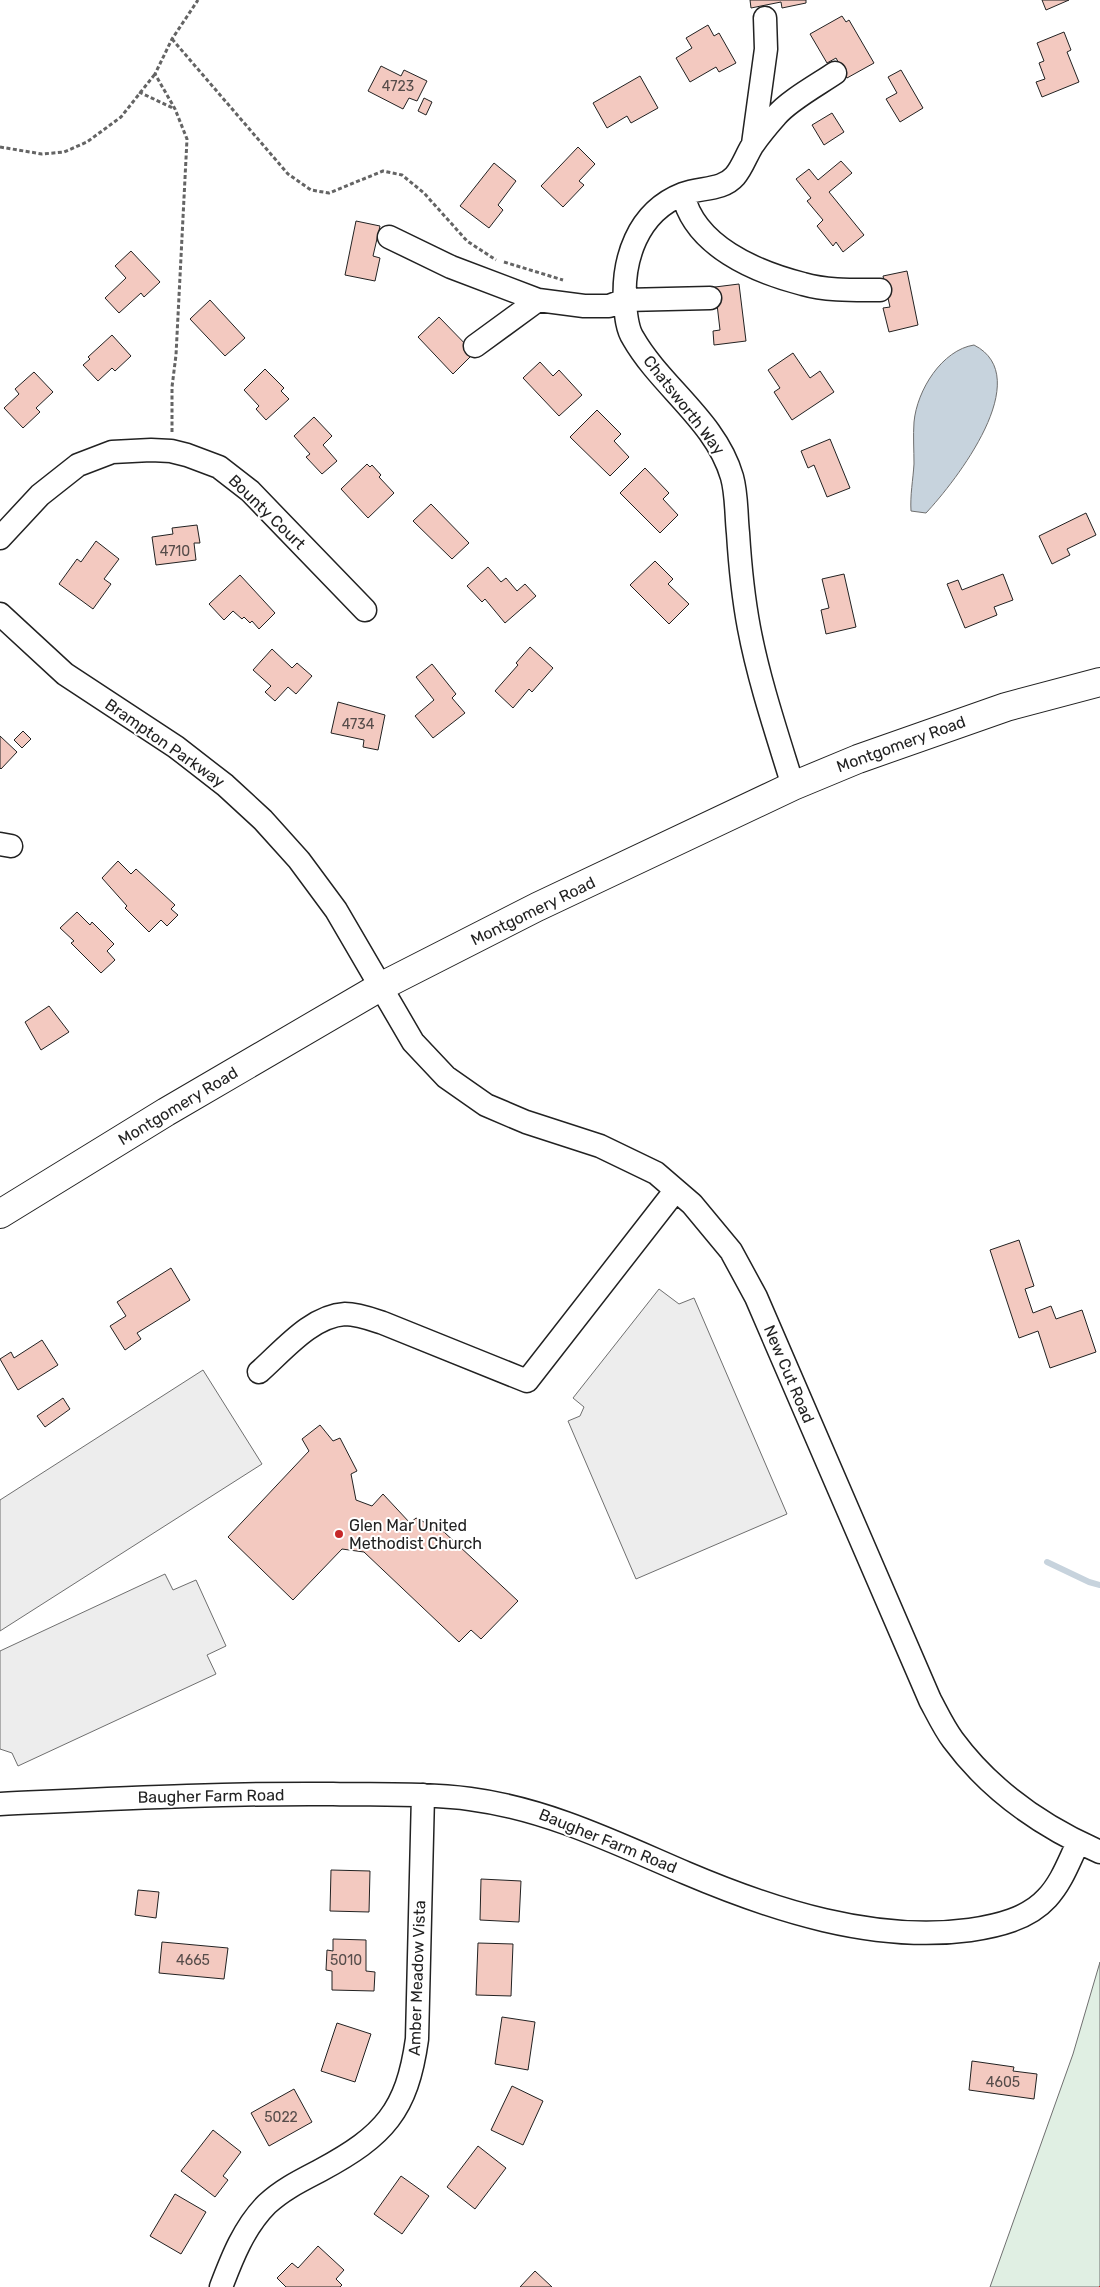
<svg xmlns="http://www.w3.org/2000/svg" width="1100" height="2287" viewBox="0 0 1100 2287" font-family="Rubik,sans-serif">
	<rect width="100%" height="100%" fill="#fff"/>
	<path fill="#e0efe3" stroke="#6f6f6f" d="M1100 1962V2287H990L1073 2054Z"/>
	<path fill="#ededed" stroke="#6f6f6f" d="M659 1289 679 1304 694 1298 787 1514 636 1579 568 1421 580 1416 584 1407 573 1398Z
		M203 1370 262 1464 0 1631V1500Z
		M165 1574 173 1590 196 1580 226 1646 207 1655 216 1674 18 1766 12 1753 0 1749V1651Z"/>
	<path fill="#c7d3dd" stroke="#6f6f6f" d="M974 345C1037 377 956 481 926 513L911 511C910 495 913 480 914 464 914 450 913 436 914 422 917 390 942 350 974 345Z"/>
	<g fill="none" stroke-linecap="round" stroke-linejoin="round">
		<path stroke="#c7d3dd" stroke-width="6" d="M1047 1562 1089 1582 1100 1585"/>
	</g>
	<path fill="#f3c9c0" stroke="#222" d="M750 0H806V3L782 8 781 2 751 8Z
		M1042 0H1069L1046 10Z
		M842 16 846 22 849 20 874 63 847 78 836 58 827 63 810 34Z
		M708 25 714 36 719 33 736 63 719 72 716 67 690 82 676 58 692 48 686 38Z
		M1064 32 1071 50 1067 52 1079 82 1042 97 1036 82 1045 79 1039 63 1044 61 1037 43Z
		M381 66 401 76 404 70 427 81 417 101 409 98 403 109 368 91Z
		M901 70 923 108 900 122 886 99 897 93 888 77Z
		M640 76 658 108 631 123 627 116 607 128 593 103Z
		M424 98 432 102 426 115 418 111Z
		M832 113 844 132 824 145 812 125Z
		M578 147 595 164 579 181 584 185 563 207 541 186Z
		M841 161 852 173 829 192 864 235 843 252 836 242 833 246 817 226 823 220 807 201 811 198 796 179 809 169 818 180Z
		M494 163 516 181 498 205 503 210 489 228 460 206Z
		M356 221 380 226 373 256 380 258 375 281 345 275Z
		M131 251 160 282 144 297 141 293 119 313 105 298 126 278 115 266Z
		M907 271 918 325 889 332 883 308 890 307 883 276Z
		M739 284 746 341 714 345 713 331 720 330 715 287Z
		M210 300 245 338 225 356 190 319Z
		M439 317 474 353 453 374 418 337Z
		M112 335 131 356 115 371 112 368 98 381 83 365 90 359 88 357Z
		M793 353 810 378 820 371 834 392 792 420 774 392 780 388 768 370Z
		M540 362 553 376 559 370 582 395 559 416 523 378Z
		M265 369 284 388 281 391 289 399 266 420 256 409 259 406 244 390Z
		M34 372 53 392 36 408 40 412 23 428 4 408 19 394 15 389Z
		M597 410 621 434 614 441 629 457 610 476 570 437Z
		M314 417 332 436 323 445 337 461 322 474 306 457 310 454 294 436Z
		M830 439 850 488 827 497 814 465 808 468 801 451Z
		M367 464 370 467 372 465 381 475 379 477 394 493 368 518 341 489Z
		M645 468 669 493 663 499 678 515 660 533 620 493Z
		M431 504 469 543 452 559 413 521Z
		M1086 513 1096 535 1067 549 1070 555 1052 564 1039 536Z
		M197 525 200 543H194L196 560 156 565 152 537 173 534 172 528Z
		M96 541 119 559 104 579 111 584 93 609 59 584 77 559 81 562Z
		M655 561 673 579 668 584 689 604 669 624 630 585Z
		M488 567 501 582 506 578 517 591 525 584 536 596 505 623 485 599 482 602 467 586Z
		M844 574 856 627 826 634 821 610 829 608 822 579Z
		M1003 574 1013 600 994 607 997 615 965 628 947 584 958 580 962 590Z
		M240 575 275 613 259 629 252 621 250 623 244 617 242 619 233 611 224 620 209 604Z
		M530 647 553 668 532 692 529 689 513 708 495 691 518 665 516 663Z
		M272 649 292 668 297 663 312 676 296 694 288 687 275 701 265 692 271 686 253 670Z
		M432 664 456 694 452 698 465 713 433 738 415 716 434 700 416 677Z
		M338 702 385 715 378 750 363 747 364 740 331 733Z
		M23 731 31 739 22 748 14 740Z
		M0 736 17 752 1 769 0 768Z
		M118 861 131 874 136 869 175 905 171 909 178 915 167 926 161 920 149 932 125 908 127 906 102 878Z
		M77 912 90 925 92 922 114 944 107 951 115 960 101 973 71 943 74 941 60 928Z
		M49 1006 69 1032 41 1050 25 1022Z
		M1019 1240 1034 1286 1025 1289 1033 1313 1051 1306 1056 1319 1082 1310 1096 1352 1050 1368 1038 1331 1019 1338 990 1250Z
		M171 1268 190 1300 137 1333 141 1339 125 1350 110 1326 126 1316 117 1302Z
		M42 1340 58 1365 18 1390 0 1359 11 1352 14 1358Z
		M63 1398 70 1409 45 1427 37 1416Z
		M320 1425 333 1441 340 1438 357 1471 351 1474 356 1500 372 1506 383 1494 410 1523 416 1518 444 1532 518 1601 481 1639 471 1630 459 1642 364 1552 342 1549 293 1600 228 1537 309 1451 302 1439Z
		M331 1870 370 1871 369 1912 330 1911Z
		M481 1879 521 1881 519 1922 480 1920Z
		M138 1890 159 1892 156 1918 135 1915Z
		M333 1939 366 1940V1971L375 1972 374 1991 332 1990V1971L326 1970 327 1950 333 1951Z
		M162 1942 228 1948 224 1979 159 1973Z
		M478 1943 513 1944 511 1996 476 1995Z
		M502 2017 535 2022 528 2070 495 2064Z
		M337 2023 371 2034 355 2082 321 2071Z
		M972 2061 1014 2067 1013 2071 1037 2074 1034 2099 969 2090Z
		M512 2086 543 2101 523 2145 491 2130Z
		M294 2089 312 2122 269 2146 251 2113Z
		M213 2130 241 2152 223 2176 228 2180 215 2197 181 2171Z
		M478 2146 506 2168 475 2209 447 2187Z
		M401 2176 429 2196 402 2234 374 2214Z
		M175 2194 206 2212 181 2254 150 2236Z
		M318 2246 344 2270 336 2279 342 2285 340 2287H286L277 2278 292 2263 298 2268Z
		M535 2271 552 2287H520Z"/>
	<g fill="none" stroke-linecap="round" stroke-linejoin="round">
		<g stroke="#222" stroke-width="25">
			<path id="minor" d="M753 144 766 49 765 18
				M683 194C694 246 756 272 803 284 827 291 855 290 880 290
				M389 237 451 267 538 300 584 306H609L625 300 710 298
				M475 346 538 300
				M0 538 40 495 78 465 112 452 151 450 171 451 187 455 219 467 250 491 365 610
				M0 614 65 674 176 747 225 785 263 820 299 860 336 910 413 1042 446 1077 486 1105 526 1122 600 1146 656 1173 692 1204 731 1251 756 1297 930 1700C937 1713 944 1728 953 1740 990 1790 1043 1827 1100 1852
				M793 786C777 734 759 681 749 628 743 596 740 565 738 533 736 515 737 495 732 477 716 421 661 387 633 338 627 329 626 315 625 304 622 260 637 212 683 194 700 187 722 191 735 176 742 168 746 156 752 146 759 136 768 125 776 116 788 101 819 84 835 73
				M0 844 11 846
				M259 1372C283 1351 311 1316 345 1314 358 1314 371 1319 383 1323L527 1381 675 1191
				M0 1804C111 1799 222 1793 333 1794 378 1795 425 1793 470 1799 547 1809 616 1843 686 1873 773 1910 874 1943 970 1930 997 1926 1028 1919 1047 1898 1062 1882 1069 1861 1078 1843
				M221 2287C232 2258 244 2227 267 2204 283 2189 302 2180 321 2170 384 2136 407 2111 417 2039L423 1795"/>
		</g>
		<g stroke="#222" stroke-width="30">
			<path id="major" d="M0 1214 166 1112 380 987 537 907 793 786 858 759 1006 707 1100 682"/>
		</g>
		<path stroke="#646464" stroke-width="3" stroke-dasharray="4 2.5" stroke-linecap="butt" d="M172 39 288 174 311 190 329 193 383 171 402 175 424 193 467 241 496 260
			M139 92 175 109
			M0 147 42 154 64 152 87 142 121 117 155 74
			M504 262 563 280
			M172 432V387L176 355 187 139 175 109 155 74 172 39 198 0"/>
		<use href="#minor" stroke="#fff" stroke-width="22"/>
		<use href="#major" stroke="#fff" stroke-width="28"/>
		<path stroke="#c62828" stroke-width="1" stroke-dasharray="18 4 2.5 4" stroke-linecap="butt" d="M1099 2287 1100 2286"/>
	</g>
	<circle fill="#c62828" stroke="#fff" stroke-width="2" cx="339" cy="1534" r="5"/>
	<g text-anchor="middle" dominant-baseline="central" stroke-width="4" stroke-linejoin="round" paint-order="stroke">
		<g font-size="14" fill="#564c4a">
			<text x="398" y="86">4723</text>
			<text x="175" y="551">4710</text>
			<text x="358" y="724">4734</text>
			<text x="193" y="1960">4665</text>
			<text x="346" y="1960">5010</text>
			<text x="1003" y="2082">4605</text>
			<text x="281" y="2117">5022</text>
		</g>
		<g font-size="16" fill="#222" stroke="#fff">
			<text transform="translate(684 405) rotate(52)">Chatsworth Way</text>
			<text transform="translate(267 512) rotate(44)">Bounty Court</text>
			<text transform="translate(165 743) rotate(35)">Brampton Parkway</text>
			<text transform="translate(901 744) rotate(-20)">Montgomery Road</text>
			<text transform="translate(533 911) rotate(-26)">Montgomery Road</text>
			<text transform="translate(178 1106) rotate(-31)">Montgomery Road</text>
			<text transform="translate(789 1374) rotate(67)">New Cut Road</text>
			<text transform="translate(211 1796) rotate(-1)">Baugher Farm Road</text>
			<text transform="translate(608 1841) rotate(22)">Baugher Farm Road</text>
			<text transform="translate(417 1978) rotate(-88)">Amber Meadow Vista</text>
		</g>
		<g font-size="16" fill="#222" stroke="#fff" text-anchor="start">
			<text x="349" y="1525">Glen Mar United<tspan x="349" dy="18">Methodist Church</tspan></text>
		</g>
	</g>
</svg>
